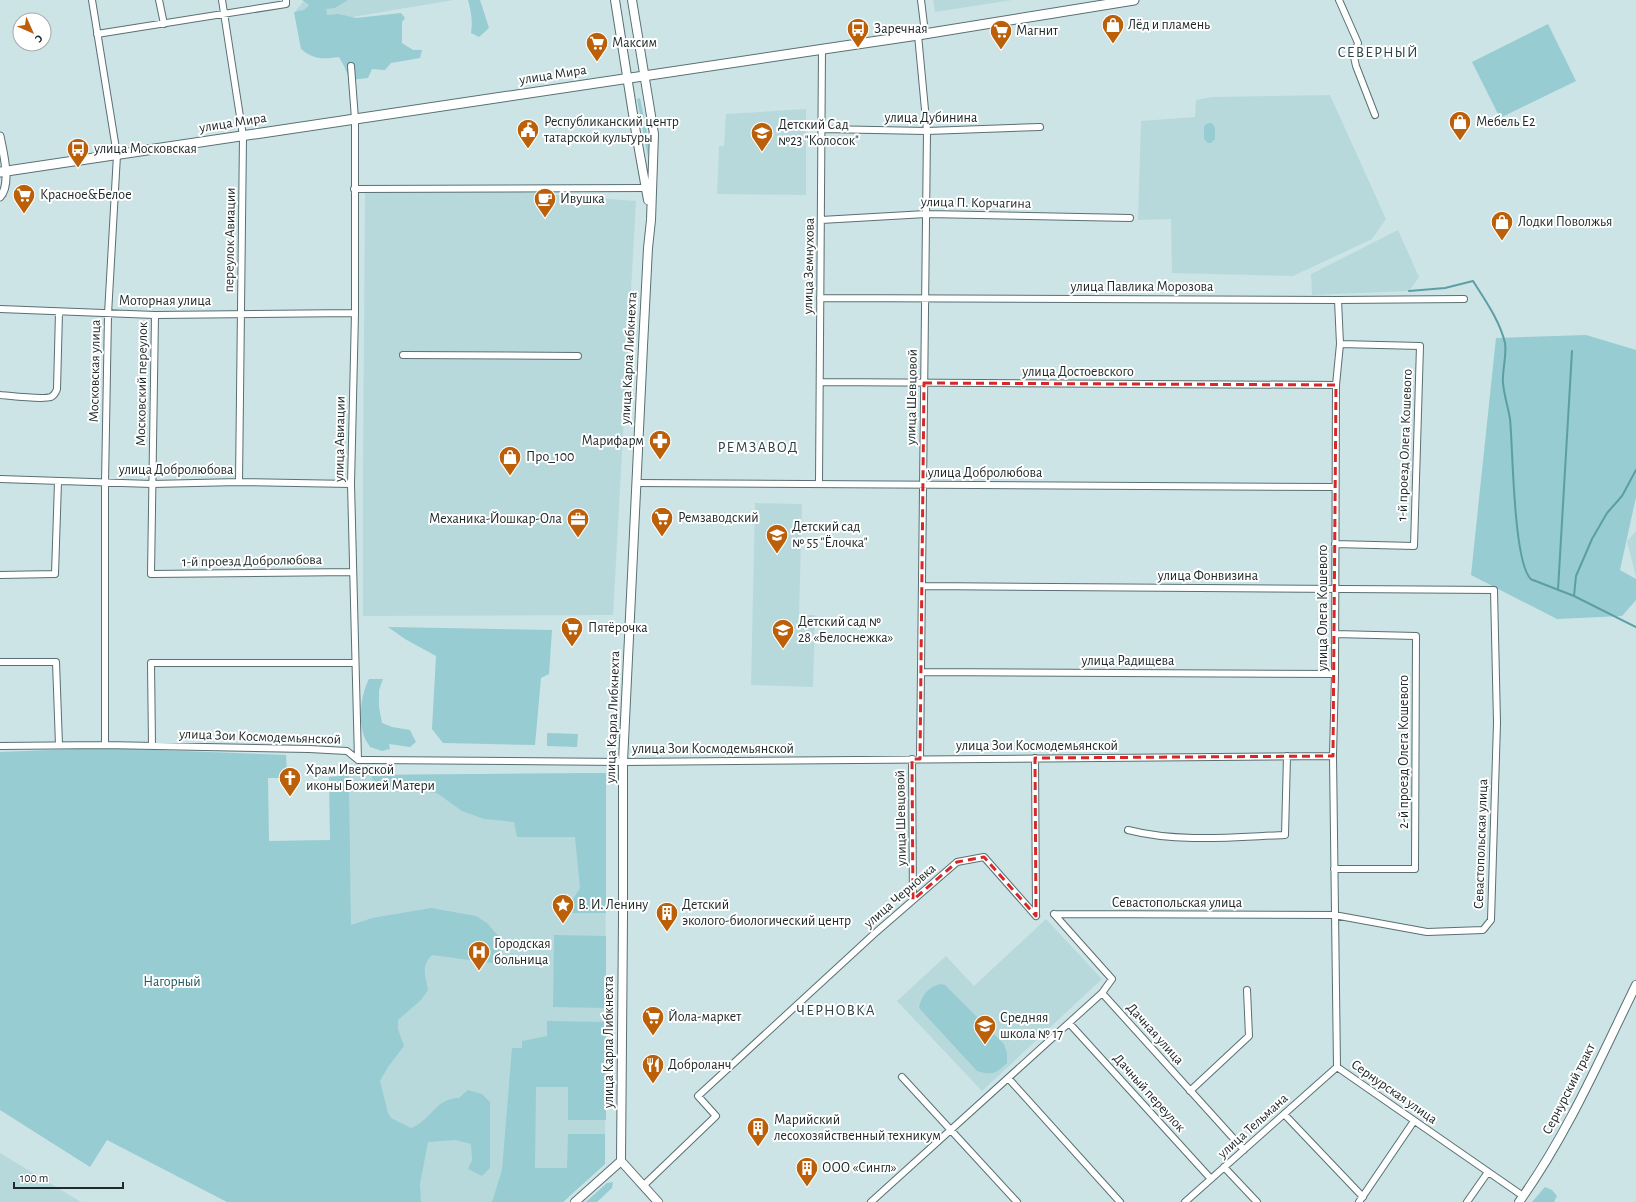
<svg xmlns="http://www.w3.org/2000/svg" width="1636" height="1202" viewBox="0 0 1636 1202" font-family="'Alegreya Sans',sans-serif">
	<rect width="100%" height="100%" fill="#cce4e6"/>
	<path fill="#b8d9dc" d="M305 0H454L299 26 296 10Z
		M933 0H1012L935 12Z
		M1330 95 1386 219 1372 239 1293 276 1172 273 1171 219 1138 220 1141 121 1195 117 1196 100 1212 97Z
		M806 109V195L717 194 719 146H724L726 114Z
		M495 190 636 201 613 615 363 616V468L365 193Z
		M1398 230 1419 277 1409 291 1312 295 1311 274Z
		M755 503 802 504 799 615H815L813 687 751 685Z
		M1636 531V577L1627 541Z
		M606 773 605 1164 563 1202H377L351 925 349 775Z
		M1046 919 1102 979 982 1091 897 1001 946 956 974 986Z
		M0 1153 81 1202H0Z"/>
	<path fill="#96ccd2" d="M302 0H348L335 8 326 9 327 15 338 14 356 18 401 13 405 18 402 22V43L413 50H422L420 58 391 63 385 70 372 69 368 78 350 80 344 66 339 57C323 59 314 60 301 49L294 12 304 10 309 5Z
		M468 0H480L489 28 479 37 471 33C473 21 471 11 468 0Z
		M1548 24 1576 81 1500 118 1472 62Z
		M640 98 649 143 648 157 637 99Z
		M1210 123 1213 124 1215 128V139L1211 143H1208L1204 139V127L1206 124Z
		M1586 335 1636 350V497L1620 570 1636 579V600L1622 616 1557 619 1471 575 1496 338Z
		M388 627 552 630 549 674 541 678 535 745 443 743 432 729 436 656 405 639Z
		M369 679H383L379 690V707L382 723 392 727 410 730 416 742 410 747 389 744 390 749 382 751 370 747C368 743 365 740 364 736 358 720 361 694 369 679Z
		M547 733 578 734 577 747 547 746Z
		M104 748 286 755 287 778H268L269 841 330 840 329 777 349 775 351 925 372 918 431 908 476 916 487 923 499 937 500 954 498 960 492 963 432 955C420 967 426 976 428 990L421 1000 398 1020V1029L404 1046 388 1067 380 1081 388 1113 391 1118 411 1128C431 1121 435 1098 459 1098L468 1090 482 1094 490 1102V1168L482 1176 468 1169 472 1160 471 1144 455 1140 428 1142 420 1184 421 1202H227L107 1140 90 1167 0 1110V752Z
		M606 773V913H564L580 888 575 837H517L514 822 484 819 462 811 437 793 373 785 372 775Z
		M554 935 606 936V1008L553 1007Z
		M940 984 945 985 1004 1044 1007 1053V1063C996 1073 993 1076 977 1071L919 1008C921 996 928 987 940 984Z
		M547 1021 606 1022V1120H568V1087H536L535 1168H567L568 1134H605V1164L563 1202H492L502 1170 512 1048H522V1041L547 1036Z
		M613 1182 612 1188 597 1202H586L607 1183Z
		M1545 1187 1552 1190 1557 1196 1554 1202H1532Z"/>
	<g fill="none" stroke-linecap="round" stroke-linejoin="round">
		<path stroke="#5d9ea5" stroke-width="2" d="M1409 291 1445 288 1473 281C1485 300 1500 321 1505 343 1507 356 1502 370 1503 383 1504 395 1508 407 1510 419 1513 446 1513 567 1532 580
			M1533 580 1574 596 1636 627
			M1558 590 1572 351
			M1574 596 1576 576 1592 539 1607 513 1622 496 1636 470"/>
		<g stroke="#5a7072" stroke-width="8">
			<path id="minor" d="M92 0 117 155 108 314 105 483V745
				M159 0 164 24
				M222 0 243 136 239 482
				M921 0 925 33
				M1339 0 1358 43 1354 57 1356 66 1375 115
				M97 34 286 4V0
				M918 35 927 131 920 759
				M351 66 355 119V313L351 484 358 760
				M822 129 927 131 1040 127
				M354 189 646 188
				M821 220 926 214 1130 218
				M820 298 1338 300 1464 299
				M1338 300 1340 344 1336 385 1335 674 1333 756 1337 1067 1523 1196
				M0 309 155 315 355 313
				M155 315 151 574 353 572
				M403 355 578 356
				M820 382 1336 385
				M0 395C12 396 42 400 51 397 55 395 56 392 57 389L59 312
				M0 479 152 484 239 482 351 484
				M636 483 1335 487
				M819 484 822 49
				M1335 544 1414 546 1420 346 1340 344
				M0 575 55 574 58 482
				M922 586 1494 590 1497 723 1491 920 1483 930 1427 932 1334 915 1054 914
				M0 662H56L59 745
				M921 672 1335 674
				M0 746 105 745 309 749 347 751 358 760H368L623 762 1333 756
				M152 746 151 663H355
				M1035 758 1036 916
				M912 759 913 900
				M1128 830C1179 843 1234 837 1285 835L1287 756
				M1334 869H1415L1416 636 1335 634
				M1102 993 1244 1150
				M1069 1023 1211 1179
				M902 1077 1017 1202
				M1008 1078 1120 1202
				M1190 1091 1249 1036 1247 990
				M1284 1114 1363 1197
				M1224 1167 1257 1202
				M643 1186 716 1116 698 1096 874 934 957 862 984 857 1036 916
				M871 1202 1102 993 1112 979 1054 914
				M1185 1202 1337 1067
				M1359 1202 1414 1121
				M1467 1202 1488 1172"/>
		</g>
		<g stroke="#5a7072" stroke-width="9">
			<path id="tertiary" d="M0 136C3 152 12 184 0 197"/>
		</g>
		<g stroke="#5a7072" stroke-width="10">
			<path id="secondary" d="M615 0 636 133 648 200
				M632 0 654 134 651 220 648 248 643 346 623 762V917L621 1161 658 1202
				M575 1202 621 1161
				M1519 1202C1567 1135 1600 1059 1636 985"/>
		</g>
		<g stroke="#5a7072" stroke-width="11">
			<path id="primary" d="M0 172 918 35 1134 0"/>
		</g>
		<use href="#minor" stroke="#fff" stroke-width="6"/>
		<use href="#tertiary" stroke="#fff" stroke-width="7"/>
		<use href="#secondary" stroke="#fff" stroke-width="8"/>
		<use href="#primary" stroke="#fff" stroke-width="9"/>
	</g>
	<path fill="none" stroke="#d62828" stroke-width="3" stroke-dasharray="8 5" stroke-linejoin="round" d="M924 383 1336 385 1333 756 1035 758 1036 916 984 857 957 862 913 900 912 759H920Z"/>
	<defs>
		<g id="shop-pin" transform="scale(1.15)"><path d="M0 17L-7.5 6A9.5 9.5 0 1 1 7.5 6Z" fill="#bb5f08" stroke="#fff"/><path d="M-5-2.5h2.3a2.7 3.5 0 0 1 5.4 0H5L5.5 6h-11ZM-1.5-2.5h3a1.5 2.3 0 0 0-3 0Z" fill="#fff"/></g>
		<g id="bus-pin" transform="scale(1.15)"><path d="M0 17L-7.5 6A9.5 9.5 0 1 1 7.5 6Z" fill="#bb5f08" stroke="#fff"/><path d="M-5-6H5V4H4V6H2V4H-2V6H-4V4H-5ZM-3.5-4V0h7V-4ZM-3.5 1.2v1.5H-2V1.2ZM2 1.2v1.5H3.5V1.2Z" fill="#fff"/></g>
		<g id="supermarket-pin" transform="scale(1.15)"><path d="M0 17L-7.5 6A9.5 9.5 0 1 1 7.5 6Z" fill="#bb5f08" stroke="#fff"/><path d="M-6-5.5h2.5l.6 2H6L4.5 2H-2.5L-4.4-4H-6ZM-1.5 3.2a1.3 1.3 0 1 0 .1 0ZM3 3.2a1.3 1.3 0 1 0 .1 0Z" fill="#fff"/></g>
		<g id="civic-pin" transform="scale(1.15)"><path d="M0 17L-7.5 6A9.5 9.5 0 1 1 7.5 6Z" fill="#bb5f08" stroke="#fff"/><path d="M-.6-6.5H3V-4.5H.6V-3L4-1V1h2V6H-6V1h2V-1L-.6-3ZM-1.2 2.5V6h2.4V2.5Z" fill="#fff"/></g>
		<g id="school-pin" transform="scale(1.15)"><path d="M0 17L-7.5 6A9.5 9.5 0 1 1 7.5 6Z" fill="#bb5f08" stroke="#fff"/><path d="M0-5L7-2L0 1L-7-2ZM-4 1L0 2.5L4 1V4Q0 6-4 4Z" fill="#fff"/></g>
		<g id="cafe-pin" transform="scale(1.15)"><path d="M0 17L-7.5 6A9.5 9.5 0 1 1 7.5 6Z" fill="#bb5f08" stroke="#fff"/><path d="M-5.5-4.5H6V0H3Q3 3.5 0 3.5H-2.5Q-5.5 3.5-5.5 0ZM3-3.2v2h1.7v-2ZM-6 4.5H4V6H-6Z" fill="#fff"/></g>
		<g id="pharmacy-pin" transform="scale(1.15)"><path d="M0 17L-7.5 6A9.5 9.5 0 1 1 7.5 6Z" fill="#bb5f08" stroke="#fff"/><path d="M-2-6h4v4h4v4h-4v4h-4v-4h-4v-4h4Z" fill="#fff"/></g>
		<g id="office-pin" transform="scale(1.15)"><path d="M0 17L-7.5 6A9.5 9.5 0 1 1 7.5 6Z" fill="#bb5f08" stroke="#fff"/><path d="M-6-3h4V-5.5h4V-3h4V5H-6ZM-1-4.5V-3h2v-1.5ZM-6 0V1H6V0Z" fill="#fff"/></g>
		<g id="church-pin" transform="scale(1.15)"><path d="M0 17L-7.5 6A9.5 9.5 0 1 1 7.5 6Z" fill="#bb5f08" stroke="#fff"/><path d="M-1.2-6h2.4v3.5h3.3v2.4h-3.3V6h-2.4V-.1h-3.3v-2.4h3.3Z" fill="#fff"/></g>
		<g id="sight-pin" transform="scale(1.15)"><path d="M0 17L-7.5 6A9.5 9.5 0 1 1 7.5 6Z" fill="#bb5f08" stroke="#fff"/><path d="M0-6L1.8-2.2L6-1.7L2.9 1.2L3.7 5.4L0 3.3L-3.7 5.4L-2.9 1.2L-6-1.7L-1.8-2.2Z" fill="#fff"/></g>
		<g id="building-pin" transform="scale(1.15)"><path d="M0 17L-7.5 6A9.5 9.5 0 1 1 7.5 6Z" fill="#bb5f08" stroke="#fff"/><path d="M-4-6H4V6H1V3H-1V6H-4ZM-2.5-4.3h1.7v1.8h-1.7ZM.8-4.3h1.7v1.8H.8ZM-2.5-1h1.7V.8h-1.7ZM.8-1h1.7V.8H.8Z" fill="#fff"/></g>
		<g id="hospital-pin" transform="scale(1.15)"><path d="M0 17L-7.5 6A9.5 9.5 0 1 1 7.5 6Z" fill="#bb5f08" stroke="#fff"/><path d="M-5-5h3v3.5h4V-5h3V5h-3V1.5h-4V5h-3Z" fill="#fff"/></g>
		<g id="restaurant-pin" transform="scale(1.15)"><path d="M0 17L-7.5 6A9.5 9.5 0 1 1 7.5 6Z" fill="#bb5f08" stroke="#fff"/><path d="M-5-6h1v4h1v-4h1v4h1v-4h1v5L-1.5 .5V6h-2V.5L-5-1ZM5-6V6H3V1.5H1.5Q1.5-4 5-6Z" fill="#fff"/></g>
	</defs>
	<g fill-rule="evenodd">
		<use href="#shop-pin" x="1113" y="25"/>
		<use href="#bus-pin" x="858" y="29"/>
		<use href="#supermarket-pin" x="1001" y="31"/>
		<use href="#supermarket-pin" x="597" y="43"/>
		<use href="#shop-pin" x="1460" y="122"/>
		<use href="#civic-pin" x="528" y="130"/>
		<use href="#school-pin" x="762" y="133"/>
		<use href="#bus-pin" x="78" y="149"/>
		<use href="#supermarket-pin" x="24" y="195"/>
		<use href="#cafe-pin" x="545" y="199"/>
		<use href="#shop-pin" x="1502" y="222"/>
		<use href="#pharmacy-pin" x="660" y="441"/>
		<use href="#shop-pin" x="510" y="457"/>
		<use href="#supermarket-pin" x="662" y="518"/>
		<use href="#office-pin" x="578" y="519"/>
		<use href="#school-pin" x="777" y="535"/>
		<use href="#supermarket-pin" x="572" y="628"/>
		<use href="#school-pin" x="783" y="630"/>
		<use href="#church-pin" x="290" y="778"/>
		<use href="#sight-pin" x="563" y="905"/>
		<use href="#building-pin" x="667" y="913"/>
		<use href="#hospital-pin" x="479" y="952"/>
		<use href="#supermarket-pin" x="653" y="1017"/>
		<use href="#school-pin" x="985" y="1026"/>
		<use href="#restaurant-pin" x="653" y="1065"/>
		<use href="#building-pin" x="758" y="1128"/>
		<use href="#building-pin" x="807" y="1168"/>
	</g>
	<g text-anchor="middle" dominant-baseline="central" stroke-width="4" stroke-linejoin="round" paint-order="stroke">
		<g font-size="14" fill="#212a2b" stroke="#fff" text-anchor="start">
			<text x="1128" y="25">Лёд и пламень</text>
			<text x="874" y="29">Заречная</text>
			<text x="1016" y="31">Магнит</text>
			<text x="612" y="43">Максим</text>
			<text x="544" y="122">Республиканский центр<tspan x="544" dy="16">татарской культуры</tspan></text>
			<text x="1476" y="122">Мебель Е2</text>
			<text x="778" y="125">Детский Сад<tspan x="778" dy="16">№23 "Колосок"</tspan></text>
			<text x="94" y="149">улица Московская</text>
			<text x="40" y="195">Красное&amp;Белое</text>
			<text x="560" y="199">Ивушка</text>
			<text x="1518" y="222">Лодки Поволжья</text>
			<text x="644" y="441" text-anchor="end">Марифарм</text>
			<text x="526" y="457">Про_100</text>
			<text x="678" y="518">Ремзаводский</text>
			<text x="562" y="519" text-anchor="end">Механика-Йошкар-Ола</text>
			<text x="792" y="527">Детский сад<tspan x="792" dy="16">№ 55 "Ёлочка"</tspan></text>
			<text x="798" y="622">Детский сад №<tspan x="798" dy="16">28 «Белоснежка»</tspan></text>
			<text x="588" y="628">Пятёрочка</text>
			<text x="306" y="770">Храм Иверской<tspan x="306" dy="16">иконы Божией Матери</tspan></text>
			<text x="578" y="905">В. И. Ленину</text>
			<text x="682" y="905">Детский<tspan x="682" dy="16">эколого-биологический центр</tspan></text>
			<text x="494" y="944">Городская<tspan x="494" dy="16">больница</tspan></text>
			<text x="668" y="1017">Йола-маркет</text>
			<text x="1000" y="1018">Средняя<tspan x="1000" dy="16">школа № 17</tspan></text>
			<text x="668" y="1065">Доброланч</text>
			<text x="774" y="1120">Марийский<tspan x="774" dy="16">лесохозяйственный техникум</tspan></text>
			<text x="822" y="1168">ООО «Сингл»</text>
		</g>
		<g font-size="14" fill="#212a2b" stroke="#fff">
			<text transform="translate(553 75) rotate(-9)">улица Мира</text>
			<text x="931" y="118">улица Дубинина</text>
			<text transform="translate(233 123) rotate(-9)">улица Мира</text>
			<text transform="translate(976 203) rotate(1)">улица П. Корчагина</text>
			<text transform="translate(230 240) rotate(-89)">переулок Авиации</text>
			<text transform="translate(809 266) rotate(-89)">улица Земнухова</text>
			<text x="1142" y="287">улица Павлика Морозова</text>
			<text x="165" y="301">Моторная улица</text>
			<text transform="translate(629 358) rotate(-87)">улица Карла Либкнехта</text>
			<text transform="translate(95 371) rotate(-89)">Московская улица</text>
			<text x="1078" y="372">улица Достоевского</text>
			<text transform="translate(142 384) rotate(-89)">Московский переулок</text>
			<text transform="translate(912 397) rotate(-89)">улица Шевцовой</text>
			<text transform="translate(340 439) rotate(-89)">улица Авиации</text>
			<text transform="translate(1405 445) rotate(-88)">1-й проезд Олега Кошевого</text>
			<text x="176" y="470">улица Добролюбова</text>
			<text x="985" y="473">улица Добролюбова</text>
			<text transform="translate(252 561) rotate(-1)">1-й проезд Добролюбова</text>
			<text x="1208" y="576">улица Фонвизина</text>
			<text transform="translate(1323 608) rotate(-90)">улица Олега Кошевого</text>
			<text x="1128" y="661">улица Радищева</text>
			<text transform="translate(613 717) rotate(-88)">улица Карла Либкнехта</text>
			<text transform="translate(260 737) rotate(2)">улица Зои Космодемьянской</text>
			<text x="1037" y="746">улица Зои Космодемьянской</text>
			<text x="713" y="749">улица Зои Космодемьянской</text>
			<text transform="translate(1404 752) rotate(-90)">2-й проезд Олега Кошевого</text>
			<text transform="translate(901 818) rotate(-91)">улица Шевцовой</text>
			<text transform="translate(1481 844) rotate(-88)">Севастопольская улица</text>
			<text transform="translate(900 896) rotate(-41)">улица Черновка</text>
			<text x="1177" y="903">Севастопольская улица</text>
			<text transform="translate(1155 1034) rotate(48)">Дачная улица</text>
			<text transform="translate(609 1042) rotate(-90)">улица Карла Либкнехта</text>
			<text transform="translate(1569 1089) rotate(-63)">Сернурский тракт</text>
			<text transform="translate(1394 1092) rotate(35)">Сернурская улица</text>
			<text transform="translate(1149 1093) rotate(48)">Дачный переулок</text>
			<text transform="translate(1253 1126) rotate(-42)">улица Тельмана</text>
		</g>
		<g font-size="14" fill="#225a60" stroke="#fff">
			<text x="172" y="982">Нагорный</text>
		</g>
		<g font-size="15" letter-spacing="1" fill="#2f4446" stroke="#fff">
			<text x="1378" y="52">СЕВЕРНЫЙ</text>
			<text x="758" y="447">РЕМЗАВОД</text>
			<text x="836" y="1010">ЧЕРНОВКА</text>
		</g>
	</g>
	<g transform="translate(32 32) rotate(135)"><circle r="19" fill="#ffffff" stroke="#a6aaaa"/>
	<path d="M0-3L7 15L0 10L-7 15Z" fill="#bb5f08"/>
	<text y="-6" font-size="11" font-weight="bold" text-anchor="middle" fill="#212a2b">С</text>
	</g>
	<path d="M14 1182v6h109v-6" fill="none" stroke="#212a2b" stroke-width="2"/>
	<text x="20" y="1182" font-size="12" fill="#212a2b" stroke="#ffffff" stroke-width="3" paint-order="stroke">100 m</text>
</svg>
